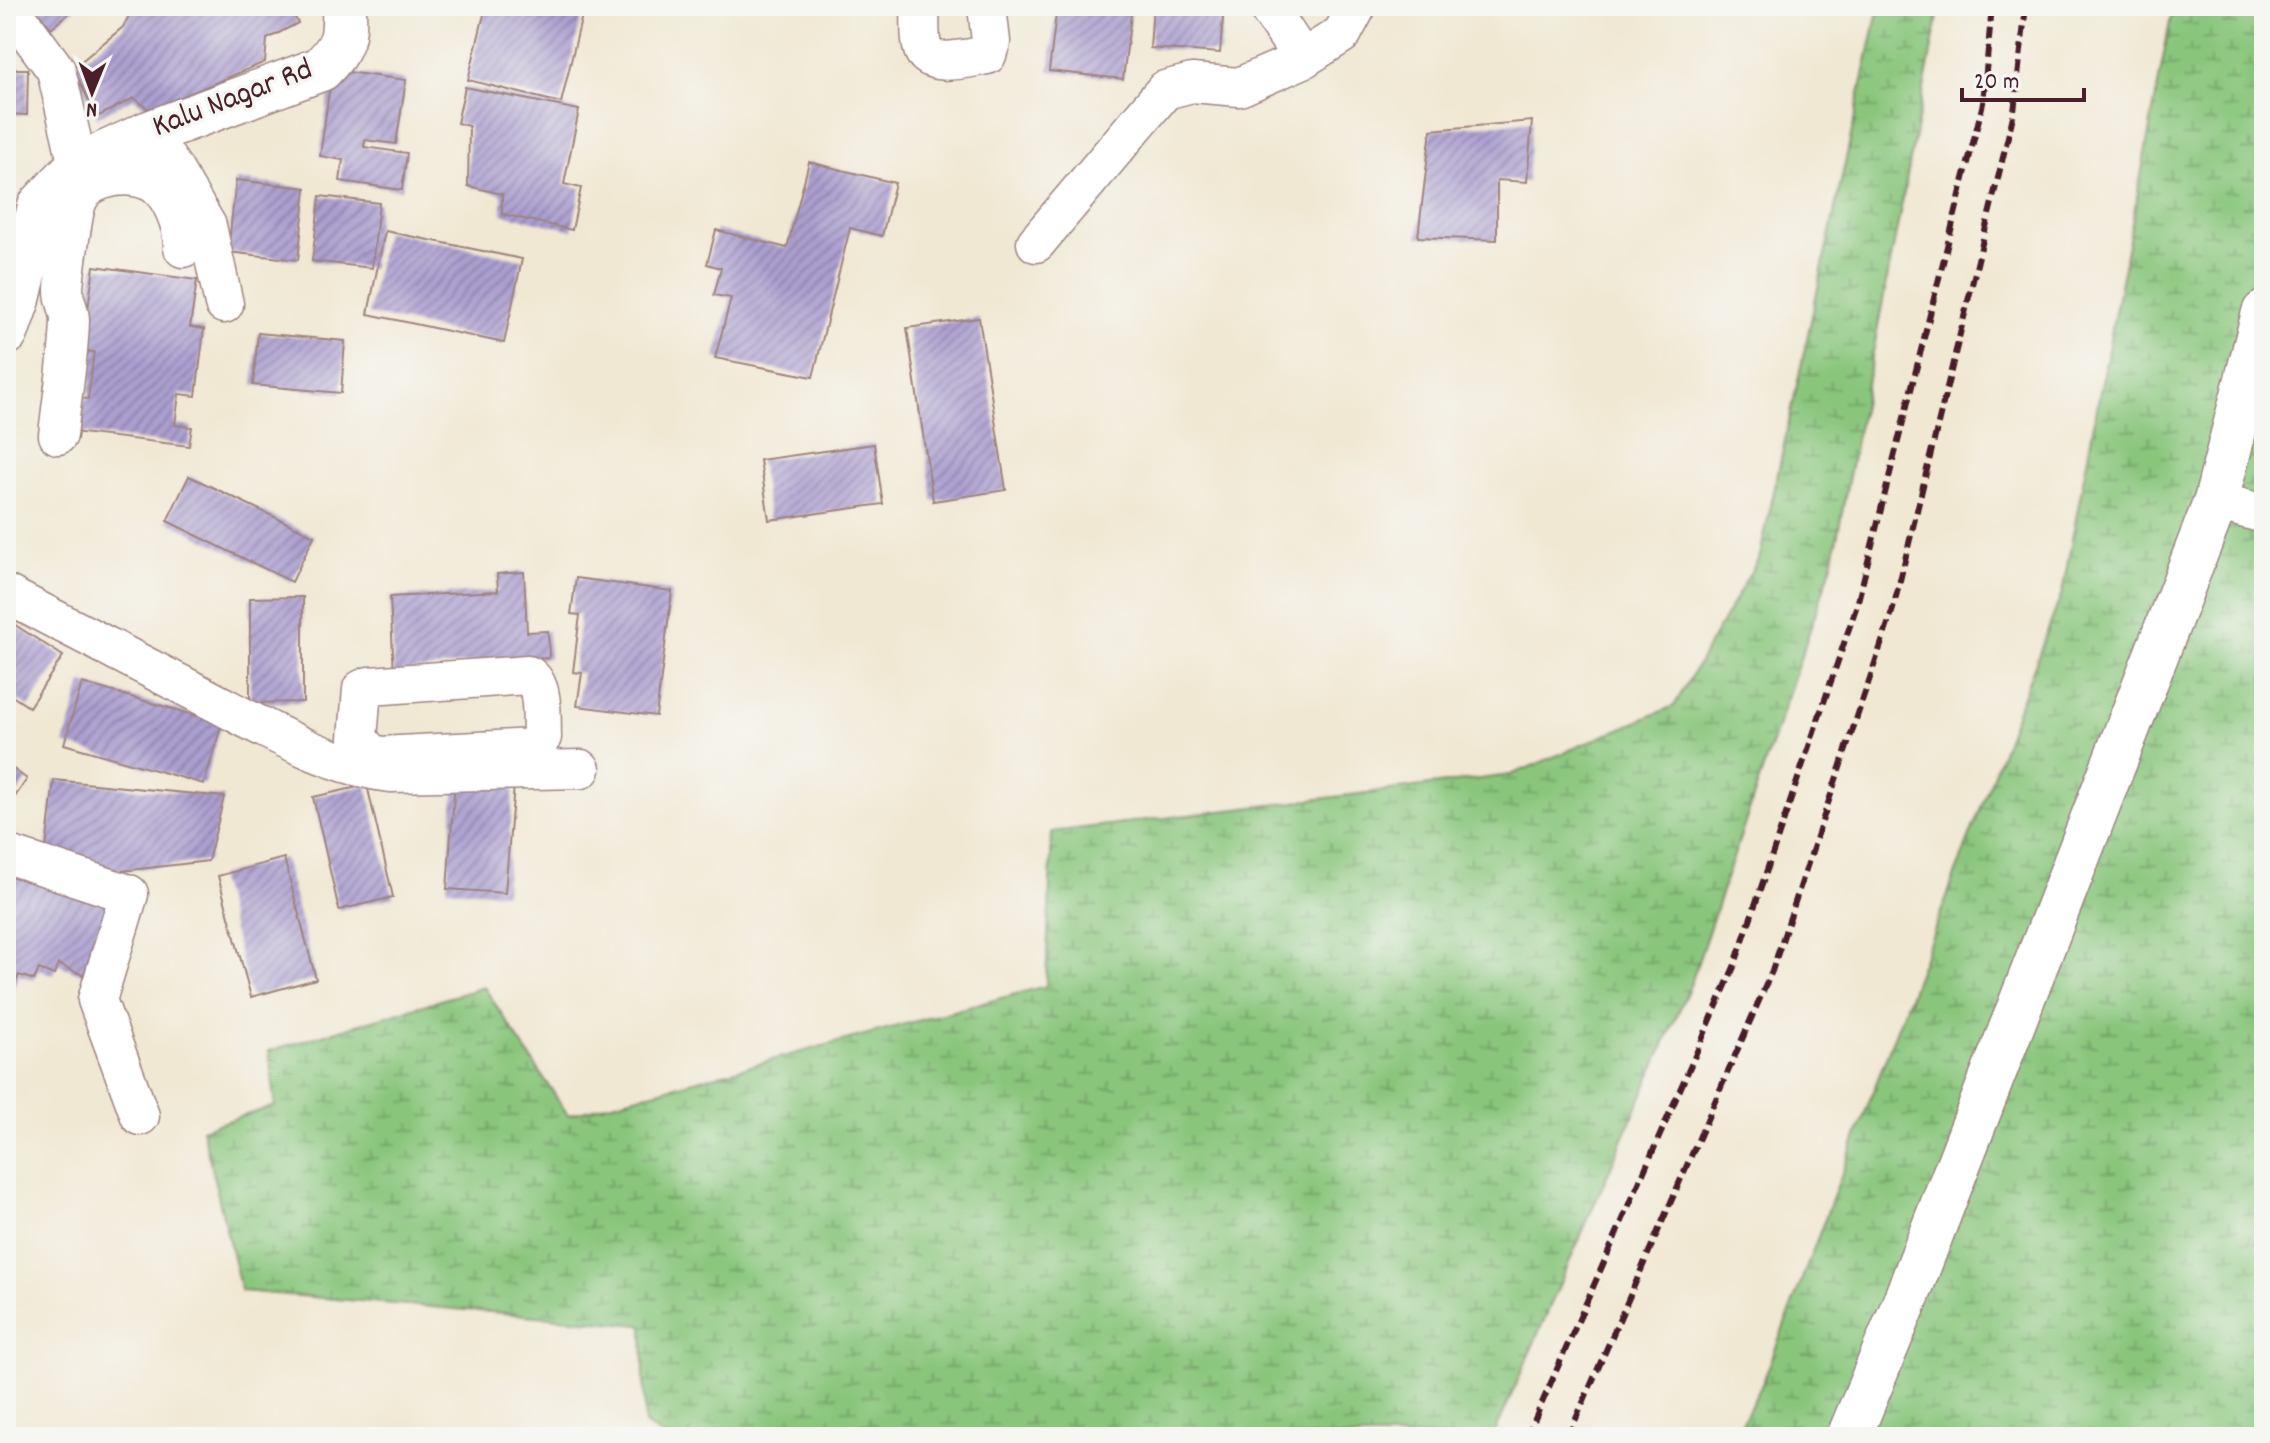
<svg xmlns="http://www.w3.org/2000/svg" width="2270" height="1443" viewBox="0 0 2270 1443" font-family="Dekko,sans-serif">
	<defs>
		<pattern id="wetland-marsh" width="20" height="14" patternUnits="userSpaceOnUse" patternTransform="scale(2)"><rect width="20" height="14" fill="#89c67c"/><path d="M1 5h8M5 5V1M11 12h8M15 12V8" fill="none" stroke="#72a066"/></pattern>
		<pattern id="building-hatch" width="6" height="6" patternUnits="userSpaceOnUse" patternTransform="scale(2)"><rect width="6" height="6" fill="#ab9fd0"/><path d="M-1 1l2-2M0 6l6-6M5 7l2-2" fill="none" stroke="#8d81a9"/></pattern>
	</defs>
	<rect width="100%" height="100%" fill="#f6f6f2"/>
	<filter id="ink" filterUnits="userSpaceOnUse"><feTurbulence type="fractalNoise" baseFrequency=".0125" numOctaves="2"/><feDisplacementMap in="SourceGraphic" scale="16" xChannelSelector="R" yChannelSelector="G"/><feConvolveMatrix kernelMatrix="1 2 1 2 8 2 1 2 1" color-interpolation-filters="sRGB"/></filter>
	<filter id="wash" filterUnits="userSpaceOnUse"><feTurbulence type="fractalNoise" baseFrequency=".006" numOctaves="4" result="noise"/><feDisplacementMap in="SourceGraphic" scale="32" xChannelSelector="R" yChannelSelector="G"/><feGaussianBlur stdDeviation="1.8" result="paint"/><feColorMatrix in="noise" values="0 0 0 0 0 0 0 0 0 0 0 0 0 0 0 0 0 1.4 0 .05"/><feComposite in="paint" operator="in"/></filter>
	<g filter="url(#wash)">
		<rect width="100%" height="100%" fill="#f1e8d3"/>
		<path fill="url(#wetland-marsh)" stroke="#6a7254" stroke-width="2" d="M1879 6H1940L1832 564 1691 983 1493 1437H664L645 1424 643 1325 241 1291 202 1129 275 1106 269 1051 484 987 568 1115 1046 986 1052 832 1511 775 1674 706 1760 556Z
			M2173 6H2259L2264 41V1437H1735L1763 1382 2062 593Z"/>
		<g id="blocks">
			<path fill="url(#building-hatch)" d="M32 6H78L51 28Z
				M134 6H289L298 23 267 39 265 62 150 110 134 98 97 117 73 68 123 27Z
				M486 6 584 7 561 103 468 80Z
				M1057 6H1132L1123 79 1049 71Z
				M1153 6H1224L1220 53 1150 48Z
				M6 69H28L27 115 6 114Z
				M332 70 406 80 396 144 365 140 364 147 407 153 402 190 340 181 343 160 320 156Z
				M465 87 579 110 564 184 581 188 572 230 502 214V194L468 186 469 126 457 123Z
				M1532 121 1527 182 1497 180V240L1418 237 1431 130Z
				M809 162 895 183 882 236 850 228 813 377 715 358 731 298 714 295 721 268 707 264 716 230 787 248Z
				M236 180 306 188 298 260 228 252Z
				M320 196 379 203 372 268 312 261Z
				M385 231 522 259 504 343 368 314Z
				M94 266 197 280 190 327 204 329 196 396 179 394 175 425 192 427 189 446 72 432 76 398 88 399 94 352 82 351Z
				M979 318 1006 490 933 501 907 328Z
				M258 333 345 341 341 393 253 385Z
				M874 444 883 504 769 520 760 460Z
				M189 476 314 536 292 582 167 521Z
				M524 572 527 632 548 631 549 658 485 661 394 673 390 597 498 591 497 574Z
				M576 578 672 591 656 716 577 706 582 673 573 672 580 615 571 614Z
				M303 597V702L250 703V598Z
				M6 619 63 656 29 707 6 692Z
				M82 683 222 723 204 784 64 744Z
				M6 764 27 779 6 810Z
				M54 780 224 797 208 861 113 872 45 858Z
				M455 781 514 785 505 893 447 889Z
				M367 785 393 897 339 910 313 797Z
				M284 858 316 979 251 997 218 876Z
				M6 868 116 906 83 975 58 964 54 975 39 969 34 980 19 975 13 989 6 986Z"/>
		</g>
	</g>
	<g filter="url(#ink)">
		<use href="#blocks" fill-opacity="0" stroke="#9e847f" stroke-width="2"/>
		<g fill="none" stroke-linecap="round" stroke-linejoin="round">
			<g stroke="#9e847f" stroke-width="41">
				<path id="minor" d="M9 6 56 70 78 166
					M920 6C921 19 919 33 922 46 926 70 969 58 987 55L991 42 987 6
					M1303 59 1342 34 1357 6
					M149 133 174 170 207 226 224 304
					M1036 243 1165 90 1192 83 1239 87 1303 59 1267 6
					M58 435C62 397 69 358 70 320 70 310 64 301 64 291 64 278 73 211 78 200 89 176 131 170 153 183 172 195 183 227 183 248
					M2216 501 2264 514
					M6 594C73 628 140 663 207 698 263 727 330 767 392 773L581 769
					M528 675C545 685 541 719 542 737L534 748 380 756 370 753 358 738 362 689 369 686Z
					M6 854 129 894 97 1000 140 1116"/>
			</g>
			<g stroke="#9e847f" stroke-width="47">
				<path id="tertiary" d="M6 333 18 299 40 206 78 166 149 133 321 69C344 45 345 38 344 6
					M1849 1437 1904 1304 2216 501 2264 313"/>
			</g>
			<use href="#minor" stroke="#fff" stroke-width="38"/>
			<use href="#tertiary" stroke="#fff" stroke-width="44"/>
			<path stroke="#4a1f2b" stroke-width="6" stroke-dasharray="12 6" stroke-linecap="butt" d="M1527 1437 1734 967 1857 605 1983 103 1992 6
				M1568 1437 1772 971 1893 609 2014 112 2026 6"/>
		</g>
	</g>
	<g text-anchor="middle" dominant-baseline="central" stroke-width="7" stroke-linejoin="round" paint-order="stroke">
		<g font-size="32" fill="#4a1f2b" stroke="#f6f6f2">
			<text transform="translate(233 100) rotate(-21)">Kalu Nagar Rd</text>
		</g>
	</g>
	<rect width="2270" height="1443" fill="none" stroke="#f6f6f2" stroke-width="32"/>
	<g transform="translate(92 92) rotate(181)" stroke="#f6f6f2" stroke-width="6" paint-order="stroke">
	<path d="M0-6L14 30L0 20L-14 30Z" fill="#4a1f2b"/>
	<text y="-12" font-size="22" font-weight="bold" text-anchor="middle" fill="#4a1f2b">N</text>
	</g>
	<path d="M1962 88v12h122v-12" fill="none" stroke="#4a1f2b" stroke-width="4"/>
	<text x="1974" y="88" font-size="24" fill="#4a1f2b" stroke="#f6f6f2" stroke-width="6" paint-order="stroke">20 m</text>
</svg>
